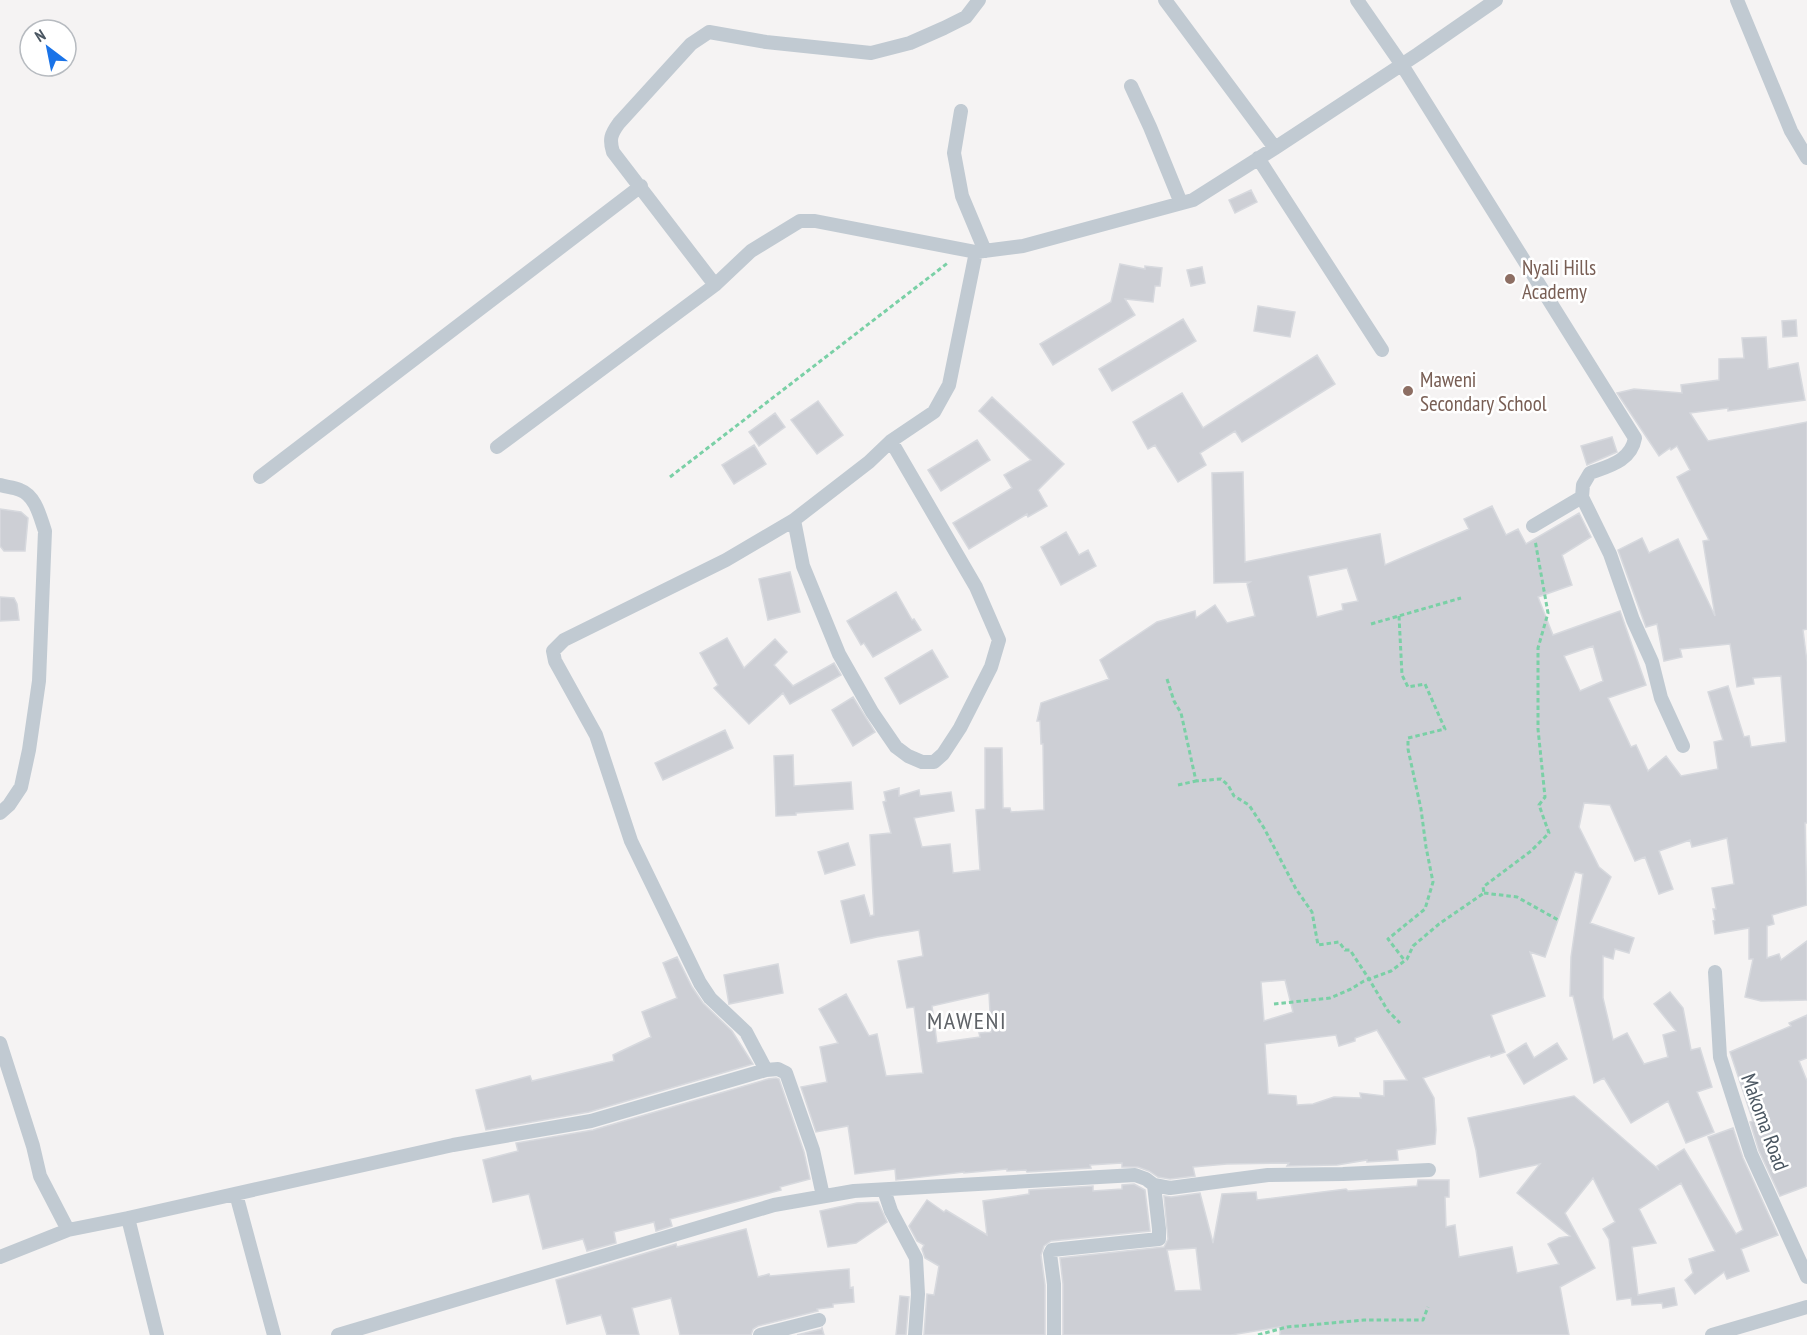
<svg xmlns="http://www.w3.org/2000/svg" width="1807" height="1335" viewBox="0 0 1807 1335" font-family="'PT Sans Narrow',sans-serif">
	<rect width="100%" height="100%" fill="#f5f3f3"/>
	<path fill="#cdcfd5" stroke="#d7d9de" stroke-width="1.5" fill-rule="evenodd" d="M1251 190 1257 202 1235 213 1229 200Z
		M1120 264 1145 269V266L1162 268 1160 286H1155L1153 302 1125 299 1135 315 1053 365 1040 344 1111 302Z
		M1202 267 1205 283 1191 286 1187 270Z
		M1258 306 1295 312 1290 337 1254 331Z
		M1183 319 1196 341 1112 391 1099 369Z
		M1796 320 1797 336 1783 337 1782 321Z
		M1766 337 1768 369 1798 363 1805 400 1728 411V408L1690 413 1708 441 1807 422V629L1803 630 1807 662V823H1805L1807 905 1772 915 1774 924 1767 926V958L1779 954 1781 960 1807 941V1000L1761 1001 1745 997 1753 959H1749V928L1715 934 1713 921 1715 920 1713 909H1716L1712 888 1734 884 1727 838 1692 847 1690 840 1659 851 1673 889 1659 894 1645 857 1635 861 1610 805 1584 803 1579 827 1599 867 1611 877 1590 923 1634 938 1629 953 1615 949 1613 959 1603 956V998L1613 1040 1627 1033 1644 1064 1668 1057 1663 1035 1676 1031 1654 1004 1670 992 1683 1008 1691 1050 1700 1048 1712 1087 1697 1092 1714 1132 1686 1143 1668 1101 1631 1123 1604 1078 1594 1083 1573 996H1570L1571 957 1583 874 1575 872 1545 957 1530 952 1545 996 1491 1015 1505 1052 1491 1057 1490 1055 1423 1078 1434 1098 1436 1130 1435 1144 1397 1150 1398 1160 1367 1162V1160L1337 1165 1287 1166 1289 1163 1227 1164 1193 1167 1195 1176 1170 1179 1158 1177 1149 1171 1138 1167H1122V1163L1090 1165 1091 1168 1027 1172 1026 1170 1007 1171V1169L964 1173V1172L896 1180 895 1169 855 1174 848 1126 816 1132 801 1087 827 1082 820 1047 838 1043 819 1009 846 994 869 1036 877 1034 886 1076 923 1073 914 1007 907 1008 898 961 923 956 919 930 877 937 851 943 841 901 864 895 870 916 874 915 870 835 891 833 883 802 886 801 884 792 899 788V796L919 790 920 796 951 792 954 811 914 818 922 847 950 844 953 873 980 870 976 810 985 809V748H1002L1003 808H1010L1011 812 1044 810 1043 744H1041L1040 721H1037L1041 703 1109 679 1100 660 1157 622 1195 611 1196 618 1215 605 1227 623 1255 616 1247 584 1250 582 1214 583 1212 473 1243 472 1245 562 1380 534 1385 565 1469 529 1464 519 1492 506 1506 535 1518 529 1526 544 1579 513 1591 537 1562 555 1572 585 1538 597 1553 635 1620 611 1646 685 1608 698 1631 747 1636 745 1648 771 1666 756 1681 776 1718 769 1714 742 1723 740 1708 692 1728 686 1744 737 1749 736 1751 747 1786 742 1781 676 1753 678 1754 684 1737 687 1730 644 1680 649 1682 657 1664 661 1657 624 1646 627 1618 550 1642 538 1649 553 1678 539 1715 616 1703 541 1709 540 1677 477 1690 470 1677 446 1671 450 1670 448 1659 456 1617 393 1634 389 1682 393 1681 385 1719 380V359L1744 358 1742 338ZM1347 568 1358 601 1342 604 1343 610 1317 617 1308 576ZM1593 646 1603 681 1580 691 1564 656ZM1285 980 1293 1012 1264 1021 1261 982ZM989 993 991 1032 979 1033 980 1037 937 1043 932 1006ZM1377 1030 1407 1080 1384 1081V1096L1360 1093 1361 1098 1334 1097 1313 1104 1297 1105 1296 1096 1268 1094 1265 1044 1336 1035 1339 1046 1355 1041V1038Z
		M1317 355 1335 384 1242 442 1235 431 1200 453 1206 465 1178 482 1155 445 1148 449 1133 422 1182 393 1203 428Z
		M992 397 1064 464 1038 490 1047 506 1028 517 1027 514 969 549 953 523 1012 488 1004 475 1031 460 979 411Z
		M818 401 843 435 817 454 791 420Z
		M775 413 785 427 759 446 749 432Z
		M1612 437 1617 452 1587 465 1581 446Z
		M977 440 990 460 941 491 928 470Z
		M754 445 766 464 734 484 722 465Z
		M0 509 21 512 28 518 25 551H4L0 546Z
		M1066 532 1079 555 1088 550 1096 566 1061 585 1041 547Z
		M790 572 800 612 768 620 759 579Z
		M896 592 912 620 914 619 921 630 873 657 864 643 861 645 847 621Z
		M0 597 14 598 17 604 19 620 0 621Z
		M727 638 744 668 775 639 787 652 774 665 793 686 834 663 841 675 790 704 783 693 749 724 714 688 718 685 700 653Z
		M932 650 948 677 900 704 885 678Z
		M853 697 875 732 853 746 832 710Z
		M725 730 733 748 663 780 655 763Z
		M793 755 794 786 851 782 853 809 796 813V815L776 816 774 756Z
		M848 843 855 865 825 874 818 852Z
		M677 957 692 987 703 1003 732 1031 753 1064 589 1112 486 1130 476 1090 530 1076 532 1081 614 1061 613 1055 651 1037 642 1012 677 998 663 963Z
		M778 964 783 993 729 1004 724 975Z
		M1807 1015V1058L1799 1061 1807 1081V1186L1780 1196 1759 1151 1750 1122 1753 1121 1730 1052 1791 1026 1789 1023Z
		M1526 1043 1534 1058 1557 1043 1567 1059 1524 1084 1507 1055Z
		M776 1078 779 1079 804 1152 810 1179 780 1187 781 1190 670 1219 672 1226 656 1231 654 1222 614 1232 616 1243 587 1251 583 1239 543 1249 529 1194 493 1202 483 1160 518 1151 516 1143 593 1130 768 1079Z
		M1574 1096 1658 1169 1657 1166 1684 1149 1736 1234 1743 1230 1708 1137 1733 1128 1743 1158 1778 1235 1741 1249 1749 1271 1727 1279 1724 1272 1695 1294 1685 1280 1693 1273 1689 1259 1715 1251 1681 1183 1639 1209 1656 1243 1632 1247 1638 1295 1674 1288 1677 1305 1663 1308 1662 1303 1632 1305 1631 1298 1617 1300 1609 1239 1603 1229 1615 1222 1593 1178 1565 1213 1595 1268 1560 1287 1569 1335H1280V1327L1231 1335H1063V1284L1060 1258 1164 1247 1168 1239 1164 1196 1171 1197 1200 1193 1213 1243 1222 1194 1256 1192 1257 1200 1346 1189 1348 1191 1417 1186 1418 1180H1449V1197H1445L1446 1227 1455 1225 1459 1257 1512 1247 1517 1273 1559 1264 1548 1244 1559 1238 1570 1236 1517 1193 1540 1164 1480 1177 1476 1150 1468 1118ZM1196 1248 1201 1290 1175 1291 1167 1250Z
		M1134 1184 1145 1190 1150 1231 1051 1241 1044 1246 1041 1255 1045 1285V1335H924L927 1294 934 1295 939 1266 925 1258 922 1249 924 1245 917 1241 909 1226 927 1200 944 1212 946 1210 987 1235 983 1201 1029 1194V1190L1093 1186V1191L1122 1189V1185Z
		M878 1202 887 1222 856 1243 828 1247 820 1211 857 1203Z
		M746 1229 758 1277 769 1274 770 1276 849 1269 850 1288 853 1287 854 1302 833 1304V1307L817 1309 818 1311 758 1326 753 1329 751 1335H680L671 1298 632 1308 639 1335H607L601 1315 567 1324 556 1280 676 1244 677 1247Z
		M900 1296 909 1297 906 1335H896Z
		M822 1328 824 1335H797L821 1329Z"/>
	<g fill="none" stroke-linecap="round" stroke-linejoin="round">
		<path stroke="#7ad0a6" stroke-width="3" stroke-dasharray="4.5 3" stroke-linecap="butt" d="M670 477 949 262
			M1399 616 1402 675 1408 687 1425 684 1445 729 1408 738V749L1421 809 1426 847 1433 882 1425 909 1388 939 1405 961
			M1371 624 1461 598
			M1167 679 1174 701 1181 713 1196 781 1221 779 1228 785 1234 796 1249 805 1264 828 1296 889 1312 912 1318 945 1339 942 1345 950H1350L1369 979 1388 1011 1400 1023
			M1178 785 1196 781
			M1484 893 1517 897 1560 921
			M1274 1004 1330 998 1351 989 1364 981 1391 971 1407 959 1413 946 1439 924 1484 893 1483 887 1531 851 1549 833 1539 805 1545 797 1538 729V648L1548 613 1535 540
			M1258 1335 1287 1327 1364 1320H1423L1428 1307"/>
		<path stroke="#c1cad2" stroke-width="14" d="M1165 0 1275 148
			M1357 0 1402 65 1635 438C1631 461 1609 466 1590 473L1583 485 1582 497 1533 526
			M1737 0 1791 131 1807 158
			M1131 86 1150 127 1181 203
			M961 111 954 153 962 196 985 251
			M1258 158 1382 350
			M715 285 613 152C609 139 611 134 619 123L691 44 709 32 766 42 871 53 910 43 944 28 966 17 979 0
			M891 441 976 587 999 640 991 667 960 728 943 754 934 762H922L908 756 896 747 872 712 839 654 803 566 794 520 869 462 891 441 934 412 949 385 976 252
			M497 447 715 285 751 251 800 221H815L976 252 1023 246 1193 200 1275 148 1418 54 1496 0
			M260 477 641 186
			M0 485C6 487 14 487 20 490 36 496 40 517 45 531L39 681 29 750 21 787 9 805 0 813
			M1582 497 1610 554 1633 620 1652 662 1661 698 1683 746
			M1715 972 1720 1057 1751 1154 1807 1277
			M0 1043 33 1146 40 1176 68 1230
			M766 1070 746 1032 710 998 700 983 631 841 596 735 555 661 553 651 564 640 726 560 794 520
			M884 1190 891 1211 916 1258 918 1294 915 1335
			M236 1194 274 1335
			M128 1218 157 1335
			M0 1257 68 1230 128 1218 453 1145 591 1121 766 1070 778 1069 786 1073 813 1150 823 1196
			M338 1335 774 1205 854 1191 1135 1175 1146 1179 1154 1185 1170 1188 1268 1175 1343 1174 1429 1170
			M760 1335 819 1320
			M1054 1335V1284L1050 1254 1052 1250 1159 1239V1229L1154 1185
			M1712 1335 1807 1307"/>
	</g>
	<g fill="#8d6e63" stroke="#fff" stroke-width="2">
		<circle cx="1510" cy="279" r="6"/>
		<circle cx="1408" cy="391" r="6"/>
	</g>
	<g text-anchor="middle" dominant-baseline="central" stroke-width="5" stroke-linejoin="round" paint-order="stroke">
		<g font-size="21" fill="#785e54" stroke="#fff" text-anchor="start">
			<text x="1522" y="267">Nyali Hills<tspan x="1522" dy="24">Academy</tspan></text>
			<text x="1420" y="379">Maweni<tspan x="1420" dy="24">Secondary School</tspan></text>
		</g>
		<g font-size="21" fill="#4a5661" stroke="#fff">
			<text transform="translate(1765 1122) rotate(70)">Makoma Road</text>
		</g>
		<g font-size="24" letter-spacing="1.5" fill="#5f6368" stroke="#fff">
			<text x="967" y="1020">MAWENI</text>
		</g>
	</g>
	<g transform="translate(48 48) rotate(328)"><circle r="28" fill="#ffffff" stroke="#b7bbc0" stroke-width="1.5"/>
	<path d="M0-4.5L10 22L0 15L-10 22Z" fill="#1a73e8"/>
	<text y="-9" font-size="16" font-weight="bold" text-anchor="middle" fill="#4a5661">N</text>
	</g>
</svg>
